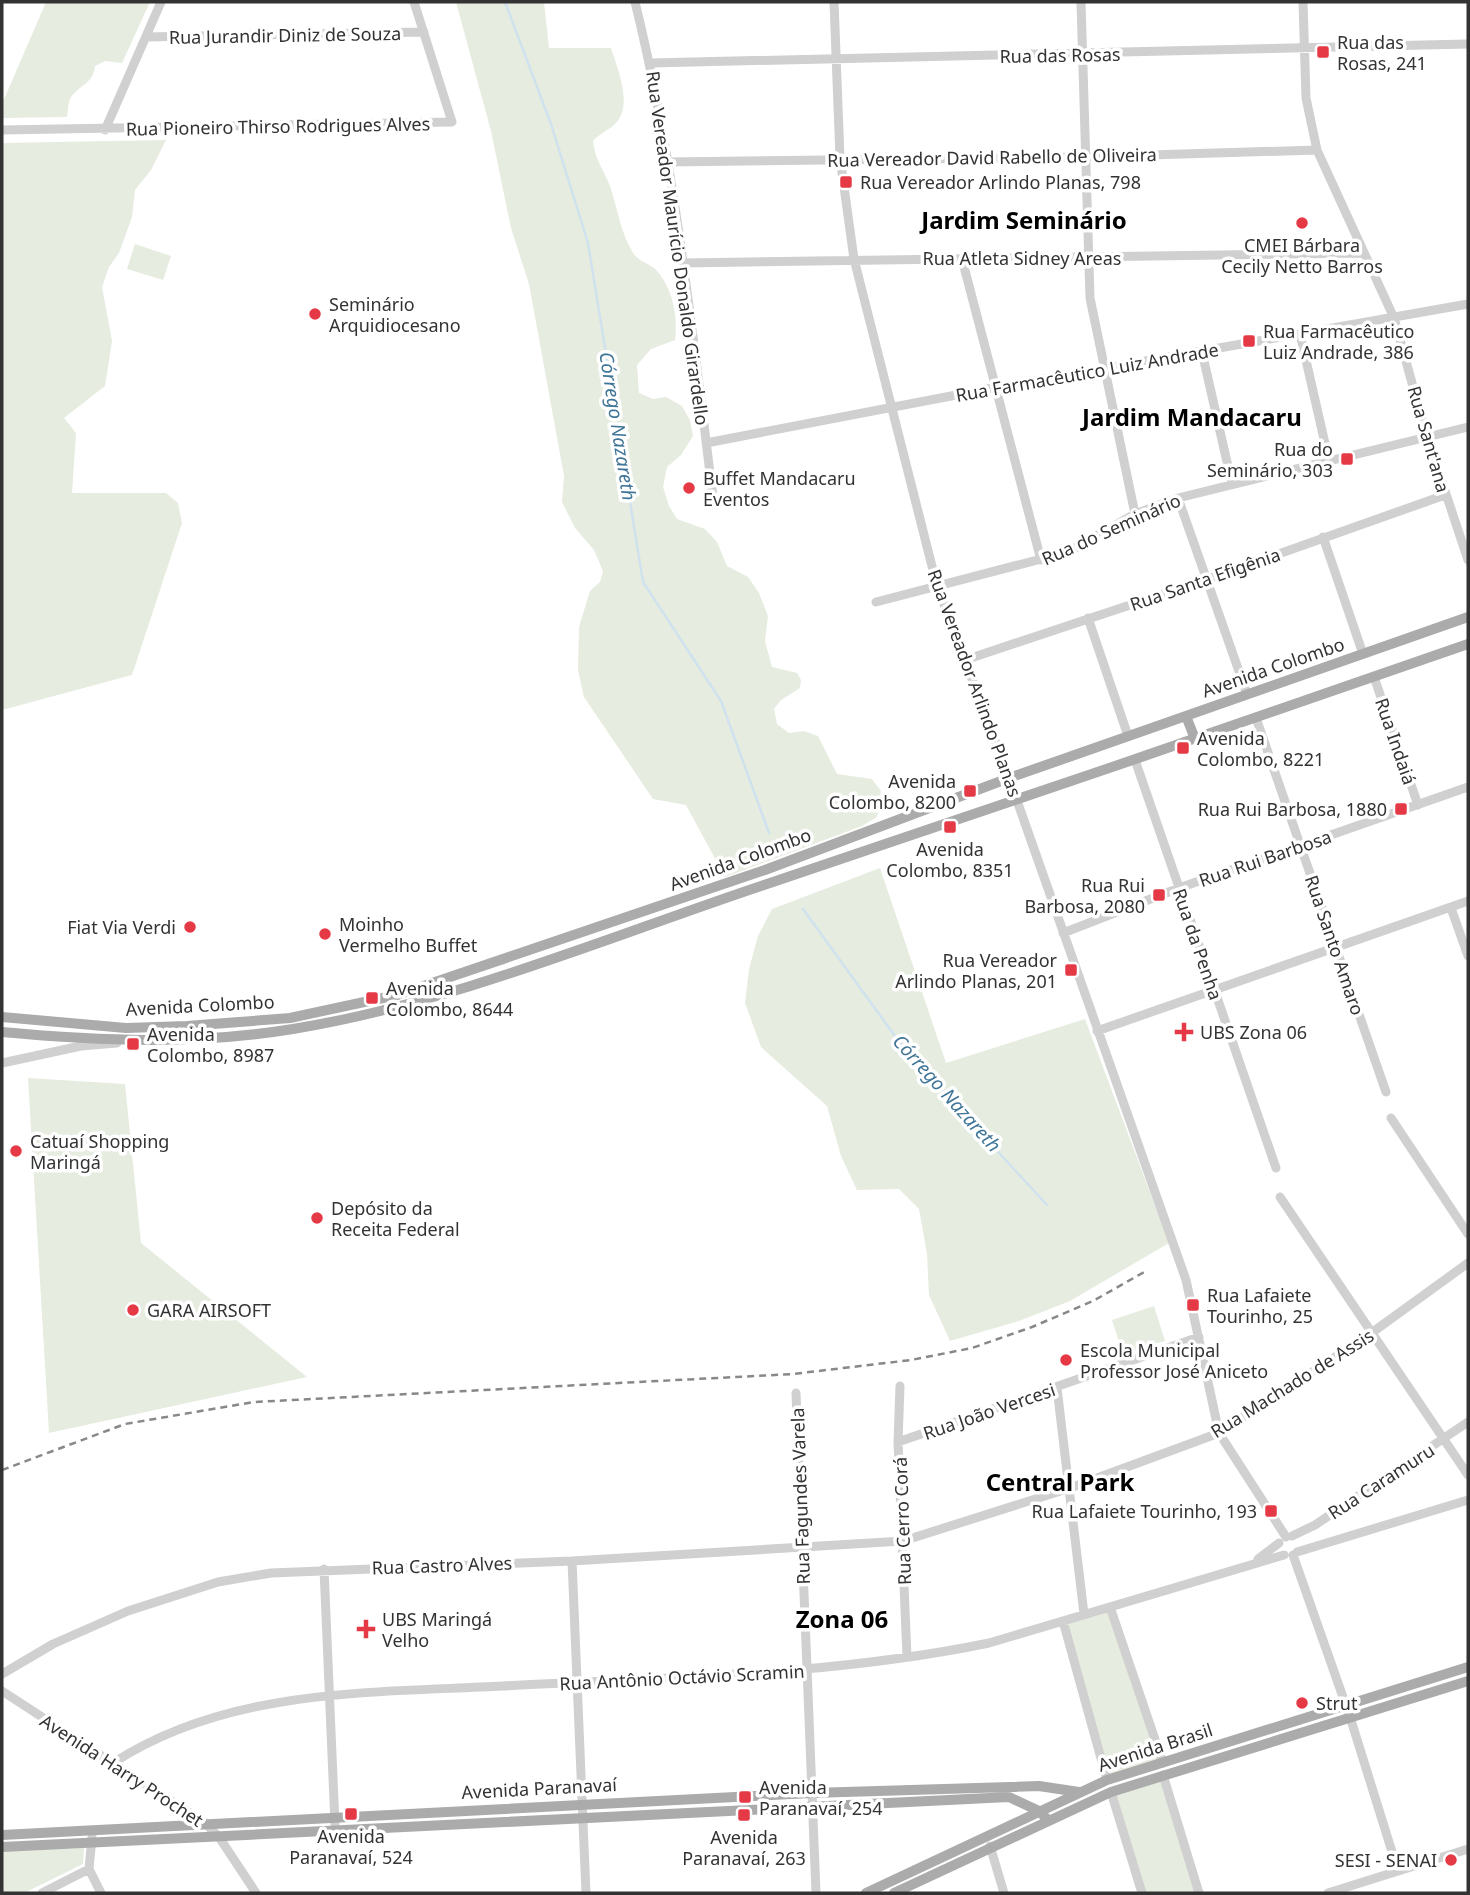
<svg xmlns="http://www.w3.org/2000/svg" width="1470" height="1895" viewBox="0 0 1470 1895" font-family="'Noto Sans',sans-serif">
	<rect width="100%" height="100%" fill="#fff"/>
	<path fill="#e6ecdf" d="M46 2H150L122 63 105 61 95 66C93 85 79 84 70 99 68 104 68 112 67 117L2 118V104Z
		M456 2H544L549 48H611C617 68 634 106 615 124 608 131 600 133 593 141 596 162 603 168 610 186 618 210 620 231 633 253 638 261 648 263 655 269 673 287 678 317 675 340L651 349 637 365 639 393 653 399 666 397 682 406 690 420 693 436 681 455 667 467 663 487 669 506 677 519 705 529 717 542 727 566 748 577 759 593 768 616 765 641 772 667 797 673 801 680 800 688 781 700 774 709 777 724 789 733 804 731 818 736 837 774 872 779 881 791 877 817 862 826 725 877 686 805 653 799 584 697 578 670 579 627 590 591 600 582 603 571 594 550 575 528 562 502 564 476 529 284 511 228 491 131Z
		M166 140 151 170 135 190 132 217 119 253 109 267 102 287 112 341 105 386 64 418 76 433 72 493H166L178 503 182 523 132 675 2 710V143Z
		M135 244 171 256 163 280 127 269Z
		M880 868 946 1063 1085 1019 1169 1243 1070 1301 1019 1321 950 1341 929 1295 927 1254 919 1209 899 1189 857 1190 841 1156 827 1106 761 1047 745 1003 749 969 758 936 772 909Z
		M28 1078 125 1084 141 1243 307 1377 49 1433Z
		M1154 1306 1165 1341 1123 1354 1112 1320Z
		M1110 1607 1163 1763 1107 1780 1063 1621Z
		M1163 1775 1199 1893H1142L1111 1792Z
		M84 1848 83 1864 24 1893H2V1851Z"/>
	<g fill="none" stroke-linecap="round" stroke-linejoin="round">
		<path stroke="#cfe2ee" stroke-width="2.5" d="M505 2 551 124 588 243 643 582 721 701 769 833
			M803 909 908 1054 1047 1205"/>
		<path stroke="#d0d0d0" stroke-width="9" d="M635 2C675 164 692 331 713 497
			M834 2 840 158 854 259 937 586 1009 778 1186 1280 1219 1433 1286 1537
			M1081 2 1090 298 1135 514
			M1303 2 1306 98 1317 150 1394 318 1427 437 1468 560
			M146 37 424 32
			M651 63 1468 44
			M2 130 452 122 414 2
			M105 130 161 2
			M667 162 1084 157 1317 150
			M962 259 1041 560
			M683 263 1362 253
			M1300 334 1329 461
			M1202 352 1232 484
			M706 443 998 387 1468 304
			M1178 498 1247 694
			M1323 537 1363 654
			M876 602 1068 552 1135 514 1178 498 1468 427
			M1088 618 1128 736
			M965 660 1205 580 1445 495
			M1374 677 1418 805
			M1256 718 1386 1092
			M1135 760 1276 1168
			M1451 908 1468 956
			M1063 933 1179 888 1468 787
			M1097 1031 1468 901
			M2 1063 81 1046 117 1043
			M1391 1118 1468 1234
			M1280 1197 1468 1475
			M900 1386 898 1442 907 1657
			M1057 1388 1084 1614
			M796 1393 816 1893
			M898 1442 1199 1337
			M1292 1536 1315 1525 1468 1422
			M1297 1552 1468 1500
			M1293 1555 1350 1717 1398 1871
			M1258 1559 1279 1543
			M572 1561 586 1893
			M324 1569 335 1824
			M1110 1607 1163 1763
			M1063 1621 1107 1780
			M2 1674 53 1644 128 1611 218 1582 271 1573 572 1561 903 1541 1070 1488 1219 1433 1370 1334 1468 1263
			M2 1691 205 1823 219 1837 256 1893
			M113 1763C228 1688 371 1693 503 1686 666 1677 829 1676 989 1643L1284 1555
			M1163 1775 1199 1893
			M1111 1792 1142 1893
			M990 1846 1004 1893
			M89 1869 101 1893
			M42 1893 89 1869 92 1837
			M1328 1893 1468 1849"/>
		<path stroke="#ababab" stroke-width="10" d="M1186 716 1195 739
			M2 1017 126 1028 187 1026 290 1018 397 995 765 870 1009 778 1468 617
			M2 1032C100 1041 195 1045 293 1029 457 1002 613 935 770 883 1003 805 1236 725 1468 644
			M2 1835 812 1793 1039 1786 1079 1792
			M2 1847 1009 1797 1039 1811 1048 1820
			M866 1893 1107 1780 1468 1667
			M894 1893 1111 1792 1468 1681"/>
		<path stroke="#888" stroke-width="2.5" stroke-dasharray="7 5" stroke-linecap="butt" d="M2 1470 125 1424 254 1402 793 1374 911 1360 972 1348 1032 1327 1093 1301 1146 1271"/>
	</g>
	<g fill="#e63946" stroke="#fff" stroke-width="2.5">
		<rect x="1316" y="45" width="14" height="14" rx="3.5"/>
		<rect x="839" y="175" width="14" height="14" rx="3.5"/>
		<circle cx="1302" cy="223" r="7"/>
		<circle cx="315" cy="314" r="7"/>
		<rect x="1242" y="334" width="14" height="14" rx="3.5"/>
		<rect x="1340" y="452" width="14" height="14" rx="3.5"/>
		<circle cx="689" cy="488" r="7"/>
		<rect x="1176" y="741" width="14" height="14" rx="3.5"/>
		<rect x="963" y="784" width="14" height="14" rx="3.5"/>
		<rect x="1394" y="802" width="14" height="14" rx="3.5"/>
		<rect x="943" y="820" width="14" height="14" rx="3.5"/>
		<rect x="1152" y="888" width="14" height="14" rx="3.5"/>
		<circle cx="190" cy="927" r="7"/>
		<circle cx="325" cy="934" r="7"/>
		<rect x="1064" y="963" width="14" height="14" rx="3.5"/>
		<rect x="365" y="991" width="14" height="14" rx="3.5"/>
		<path d="M1180.5 1021.5h7v7h7v7h-7v7h-7v-7h-7v-7h7z"/>
		<rect x="126" y="1037" width="14" height="14" rx="3.5"/>
		<circle cx="16" cy="1151" r="7"/>
		<circle cx="317" cy="1218" r="7"/>
		<rect x="1186" y="1298" width="14" height="14" rx="3.5"/>
		<circle cx="133" cy="1310" r="7"/>
		<circle cx="1066" cy="1360" r="7"/>
		<rect x="1264" y="1504" width="14" height="14" rx="3.5"/>
		<path d="M362.5 1618.5h7v7h7v7h-7v7h-7v-7h-7v-7h7z"/>
		<circle cx="1302" cy="1703" r="7"/>
		<rect x="738" y="1790" width="14" height="14" rx="3.5"/>
		<rect x="344" y="1807" width="14" height="14" rx="3.5"/>
		<rect x="737" y="1808" width="14" height="14" rx="3.5"/>
		<circle cx="1451" cy="1860" r="7"/>
	</g>
	<g text-anchor="middle" dominant-baseline="central" stroke-width="7" stroke-linejoin="round" paint-order="stroke">
		<g font-size="18" fill="#333" stroke="#fff">
			<text transform="translate(285 35) rotate(-1)">Rua Jurandir Diniz de Souza</text>
			<text transform="translate(1060 55) rotate(-1)">Rua das Rosas</text>
			<text transform="translate(278 126) rotate(-1)">Rua Pioneiro Thirso Rodrigues Alves</text>
			<text transform="translate(992 157) rotate(-1)">Rua Vereador David Rabello de Oliveira</text>
			<text transform="translate(678 248) rotate(82)">Rua Vereador Maurício Donaldo Girardello</text>
			<text x="1022" y="258">Rua Atleta Sidney Areas</text>
			<text transform="translate(1087 372) rotate(-10)">Rua Farmacêutico Luiz Andrade</text>
			<text transform="translate(1429 439) rotate(74)">Rua Sant'ana</text>
			<text transform="translate(1111 529) rotate(-24)">Rua do Seminário</text>
			<text transform="translate(1205 579) rotate(-19)">Rua Santa Efigênia</text>
			<text transform="translate(1273 667) rotate(-19)">Avenida Colombo</text>
			<text transform="translate(975 683) rotate(70)">Rua Vereador Arlindo Planas</text>
			<text transform="translate(1396 741) rotate(71)">Rua Indaiá</text>
			<text transform="translate(1265 858) rotate(-19)">Rua Rui Barbosa</text>
			<text transform="translate(740 859) rotate(-20)">Avenida Colombo</text>
			<text transform="translate(1198 944) rotate(71)">Rua da Penha</text>
			<text transform="translate(1335 945) rotate(71)">Rua Santo Amaro</text>
			<text transform="translate(200 1005) rotate(-3)">Avenida Colombo</text>
			<text transform="translate(1292 1383) rotate(-32)">Rua Machado de Assis</text>
			<text transform="translate(989 1411) rotate(-19)">Rua João Vercesi</text>
			<text transform="translate(1381 1481) rotate(-33)">Rua Caramuru</text>
			<text transform="translate(800 1496) rotate(-92)">Rua Fagundes Varela</text>
			<text transform="translate(902 1521) rotate(-92)">Rua Cerro Corá</text>
			<text transform="translate(442 1565) rotate(-2)">Rua Castro Alves</text>
			<text transform="translate(682 1677) rotate(-3)">Rua Antônio Octávio Scramin</text>
			<text transform="translate(1155 1747) rotate(-18)">Avenida Brasil</text>
			<text transform="translate(122 1770) rotate(33)">Avenida Harry Prochet</text>
			<text transform="translate(539 1788) rotate(-3)">Avenida Paranavaí</text>
		</g>
		<g font-size="18" fill="#333" stroke="#fff" text-anchor="start">
			<text x="1337" y="42">Rua das<tspan x="1337" dy="21">Rosas, 241</tspan></text>
			<text x="860" y="182">Rua Vereador Arlindo Planas, 798</text>
			<text x="1302" y="245" text-anchor="middle">CMEI Bárbara<tspan x="1302" dy="21">Cecily Netto Barros</tspan></text>
			<text x="329" y="304">Seminário<tspan x="329" dy="21">Arquidiocesano</tspan></text>
			<text x="1263" y="331">Rua Farmacêutico<tspan x="1263" dy="21">Luiz Andrade, 386</tspan></text>
			<text x="1333" y="449" text-anchor="end">Rua do<tspan x="1333" dy="21">Seminário, 303</tspan></text>
			<text x="703" y="478">Buffet Mandacaru<tspan x="703" dy="21">Eventos</tspan></text>
			<text x="1197" y="738">Avenida<tspan x="1197" dy="21">Colombo, 8221</tspan></text>
			<text x="956" y="781" text-anchor="end">Avenida<tspan x="956" dy="21">Colombo, 8200</tspan></text>
			<text x="1387" y="809" text-anchor="end">Rua Rui Barbosa, 1880</text>
			<text x="950" y="849" text-anchor="middle">Avenida<tspan x="950" dy="21">Colombo, 8351</tspan></text>
			<text x="1145" y="885" text-anchor="end">Rua Rui<tspan x="1145" dy="21">Barbosa, 2080</tspan></text>
			<text x="339" y="924">Moinho<tspan x="339" dy="21">Vermelho Buffet</tspan></text>
			<text x="176" y="927" text-anchor="end">Fiat Via Verdi</text>
			<text x="1057" y="960" text-anchor="end">Rua Vereador<tspan x="1057" dy="21">Arlindo Planas, 201</tspan></text>
			<text x="386" y="988">Avenida<tspan x="386" dy="21">Colombo, 8644</tspan></text>
			<text x="1200" y="1032">UBS Zona 06</text>
			<text x="147" y="1034">Avenida<tspan x="147" dy="21">Colombo, 8987</tspan></text>
			<text x="30" y="1141">Catuaí Shopping<tspan x="30" dy="21">Maringá</tspan></text>
			<text x="331" y="1208">Depósito da<tspan x="331" dy="21">Receita Federal</tspan></text>
			<text x="1207" y="1295">Rua Lafaiete<tspan x="1207" dy="21">Tourinho, 25</tspan></text>
			<text x="147" y="1310">GARA AIRSOFT</text>
			<text x="1080" y="1350">Escola Municipal<tspan x="1080" dy="21">Professor José Aniceto</tspan></text>
			<text x="1257" y="1511" text-anchor="end">Rua Lafaiete Tourinho, 193</text>
			<text x="382" y="1619">UBS Maringá<tspan x="382" dy="21">Velho</tspan></text>
			<text x="1316" y="1703">Strut</text>
			<text x="759" y="1787">Avenida<tspan x="759" dy="21">Paranavaí, 254</tspan></text>
			<text x="351" y="1836" text-anchor="middle">Avenida<tspan x="351" dy="21">Paranavaí, 524</tspan></text>
			<text x="744" y="1837" text-anchor="middle">Avenida<tspan x="744" dy="21">Paranavaí, 263</tspan></text>
			<text x="1437" y="1860" text-anchor="end">SESI - SENAI</text>
		</g>
		<g font-size="19" font-style="italic" fill="#3f7597" stroke="#fff">
			<text transform="translate(618 426) rotate(81)">Córrego Nazareth</text>
			<text transform="translate(947 1093) rotate(48)">Córrego Nazareth</text>
		</g>
		<g font-size="24" font-weight="bold" fill="#000" stroke="#fff">
			<text x="1024" y="219">Jardim Seminário</text>
			<text x="1192" y="416">Jardim Mandacaru</text>
			<text x="1060" y="1481">Central Park</text>
			<text x="842" y="1618">Zona 06</text>
		</g>
	</g>
	<rect width="1470" height="1895" fill="none" stroke="#333333" stroke-width="7"/>
</svg>
